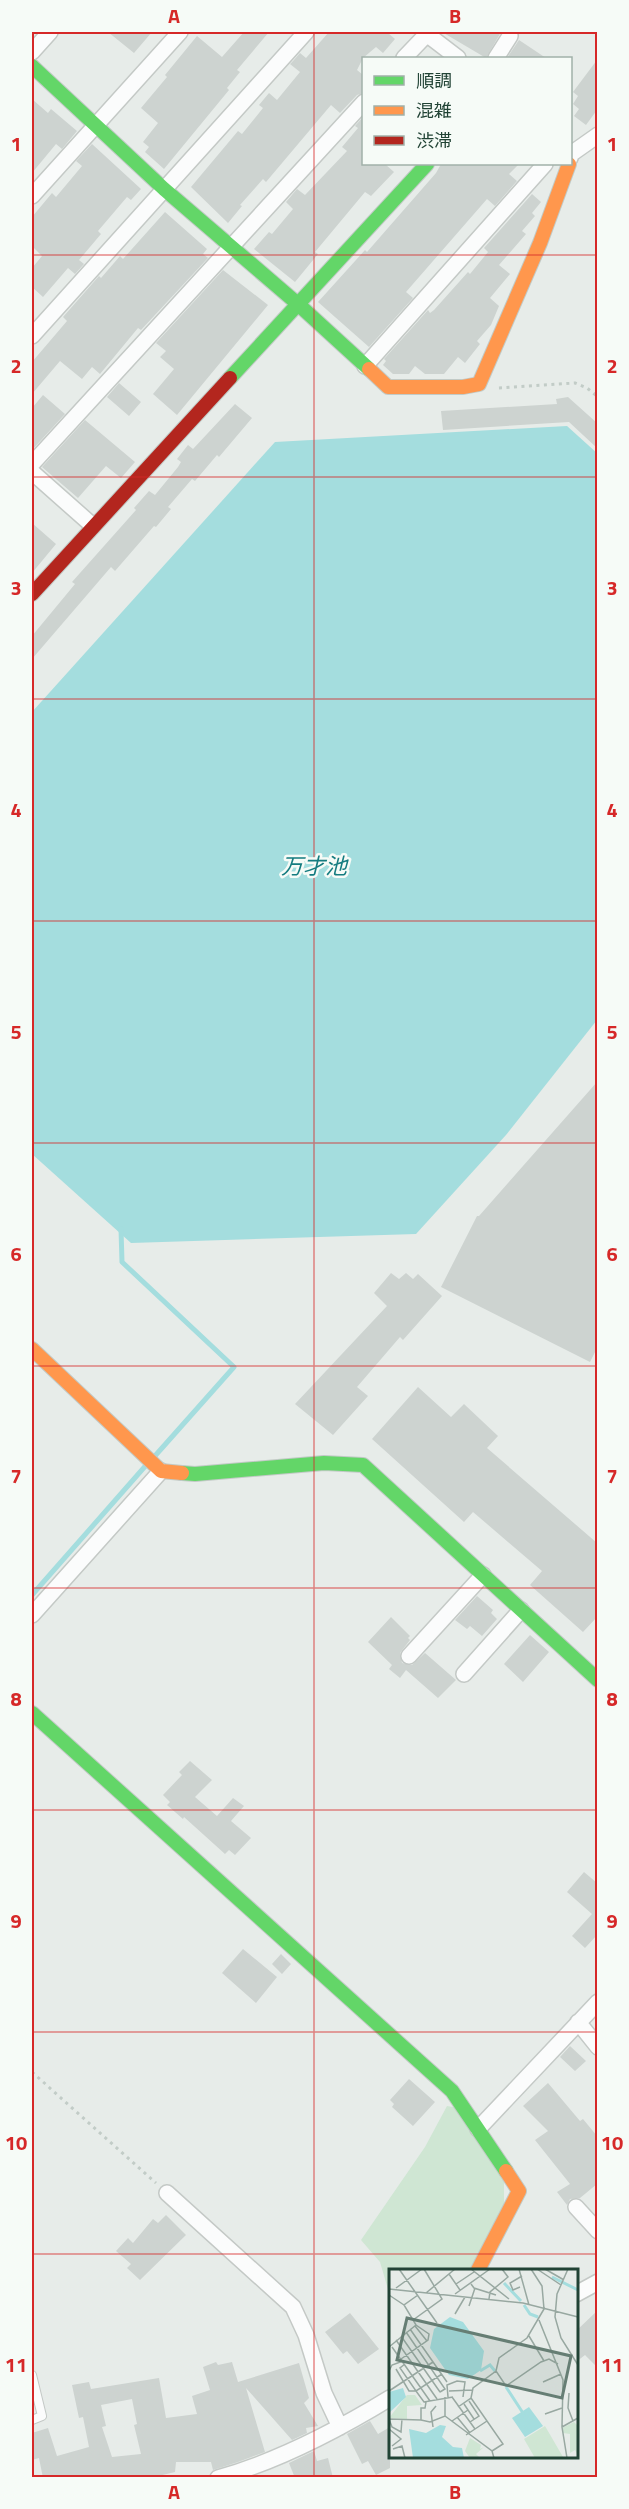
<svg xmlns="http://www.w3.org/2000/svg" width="629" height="2509" viewBox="0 0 629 2509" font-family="'Titillium Web','Noto Sans JP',sans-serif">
	<rect width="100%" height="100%" fill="#e7ece9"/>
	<path fill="#cfe6d3" d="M447 2106 459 2108 504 2182V2208L470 2270H390V2296L380 2262 361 2240 425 2147Z"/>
	<path fill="#a4ddde" d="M567 426 598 454 597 1020 506 1135 416 1234 131 1243 32 1154V712L275 442Z"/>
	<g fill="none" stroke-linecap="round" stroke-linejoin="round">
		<path stroke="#a4ddde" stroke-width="5" d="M121 1229 122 1262 234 1367 154 1457
			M32 1595 148 1463"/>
	</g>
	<path fill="#cdd3d0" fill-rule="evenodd" d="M108 32H152L134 53Z
		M244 32H269L237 70 240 72 227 88 229 90 164 169 145 152 149 147 143 142 158 123 141 108 167 77 165 75 197 36 222 57Z
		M329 32H389L388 33 395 39 383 53 376 47 363 58 357 70 363 75V93L357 95 340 113 331 105 266 182 263 179 240 205 242 206 228 223 191 187 238 131 242 134 263 108 259 105 269 93 277 100 300 72 290 64 293 61 300 53 306 58Z
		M442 32H501L486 58Z
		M519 40 546 58H507Z
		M597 60V110L586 125 574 116 579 109 573 104 578 96 573 92Z
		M32 99 48 113 51 109 77 131 62 149 56 144 32 173Z
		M363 117V164H385L394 172 371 196 365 192 315 252 318 254 295 282 254 249 269 232 272 234 293 209 286 202 297 189 305 195 347 151 342 147 358 128 355 126Z
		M92 144 141 189 131 200 127 197 98 231 101 234 79 260 84 264 75 274 68 268 43 297 32 287V268L42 256 32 246V217L52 193 56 197 82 166 76 161Z
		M441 164H519L509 174 517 181 495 206 487 199 406 292 413 298 369 347 318 302 365 250 367 252 436 173Z
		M532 194 541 202 532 213 535 216 522 231 526 234 499 265 510 274 490 298 499 306 491 325 477 341 480 344 465 363 458 357 444 374H425L415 366 409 374H393L383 365 386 361 384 359 428 310 430 313 434 310 468 272 470 274 488 252 484 248Z
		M165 212 207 249 203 254 208 258 141 330 138 328 100 374 92 367 82 379 60 361 32 394V362L67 321 63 317 99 276 101 278 120 256 123 259Z
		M223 270 268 305 177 415 153 394 174 369 160 357 166 351 156 343Z
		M119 383 141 402 129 416 107 397Z
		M43 395 65 414 32 450V408Z
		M568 397 597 423V448L569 422 443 430 441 411 557 404 556 399Z
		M235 404 252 418 219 457 217 455 195 481 192 479 168 507 171 509 156 527 154 526 115 571 111 567 32 659V636L75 584 72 582 136 510 134 508 149 491 155 495 178 467 181 462 177 459 188 445 193 449Z
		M85 420 135 462 121 478 106 466 78 498 42 467Z
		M32 523 56 544 32 573Z
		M597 1082V1348L590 1362 441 1287 477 1216H479Z
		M391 1273 399 1279 406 1273 413 1279 418 1274 442 1296 403 1340 400 1337 357 1387 368 1396 333 1435 295 1404 387 1306 374 1293Z
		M418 1387 451 1417 464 1404 498 1436 487 1448 597 1543V1617L583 1632 530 1585 542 1571 473 1512 464 1522 372 1439Z
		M477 1596 493 1610 491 1613 497 1619 482 1636 470 1626 467 1629 455 1620Z
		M391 1617 410 1636 408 1638 410 1640 400 1653 402 1663 412 1665 425 1653 456 1680 438 1698 406 1670 400 1678 389 1669 392 1665 368 1642Z
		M530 1635 549 1652 523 1682 504 1664Z
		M190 1761 212 1780 195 1797 217 1816 233 1798 244 1806 231 1821 251 1838 235 1855 229 1850 225 1854 184 1817 183 1819 167 1805 170 1802 163 1795 182 1775 179 1772Z
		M584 1872 597 1883V1935L585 1948 572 1936 592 1914 567 1892Z
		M243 1949 277 1977 256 2003 222 1973Z
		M281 1954 291 1964 282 1974 272 1964Z
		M570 2046 586 2061 575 2071 560 2057Z
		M409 2079 435 2102 413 2126 392 2107 394 2104 390 2100Z
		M548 2083 580 2121 583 2119 597 2136V2184L580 2198 570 2199 567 2205 557 2192 570 2184 535 2140 548 2131 523 2106Z
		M166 2215 186 2235 140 2280 127 2268 131 2264 116 2251 128 2238 133 2243 153 2219 158 2223Z
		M597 2311V2367L585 2355 576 2362V2331Z
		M350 2313 379 2349 358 2364 347 2351 343 2354 325 2332Z
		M216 2362 218 2365 232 2362 238 2382 299 2363 309 2398 304 2403 318 2426 306 2428 307 2433 292 2440 246 2388 265 2452 238 2462 213 2470 211 2462H176L175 2472 150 2478H43L39 2458 32 2460V2433L48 2428 57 2456 89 2447 83 2417 79 2418 72 2385 89 2382 91 2389 159 2378 166 2418 197 2414 192 2396 210 2390 203 2367ZM132 2399 137 2424 134 2425 141 2454 112 2457 102 2427 106 2426 101 2405Z
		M370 2421 378 2434 390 2427V2468L376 2475 368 2461 362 2464 347 2434Z
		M314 2451 317 2461 328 2458 333 2478H295L289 2463Z"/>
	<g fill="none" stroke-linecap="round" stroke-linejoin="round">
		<g stroke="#c4c9c6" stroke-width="10">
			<path id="lane" d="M32 2375 42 2416 32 2420"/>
		</g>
		<g stroke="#c4c9c6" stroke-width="18">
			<path id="street" d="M424 32 458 58
				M32 52 50 32
				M404 58 427 34
				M496 58 510 36
				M570 158 571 154 598 135
				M32 196 180 32
				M32 336 306 32
				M365 366 545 164
				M32 464 364 102
				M32 472 93 526
				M32 1615 161 1471
				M409 1656 483 1575
				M464 1674 521 1610
				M578 2022 598 2047
				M478 2129 598 2002
				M167 2193 293 2307 306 2335 324 2393 340 2427
				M576 2207 598 2231
				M576 2294 598 2282
				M218 2478C279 2461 336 2431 390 2398"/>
		</g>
		<g stroke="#c2cac6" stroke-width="16">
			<path id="fast" d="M32 66 164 189 299 305 369 369
				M230 378 427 164
				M182 1473 195 1474 324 1463 363 1465 598 1680
				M32 1713 452 2091 506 2171"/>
		</g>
		<g stroke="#c2cac6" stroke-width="16">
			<path id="slow" d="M369 369 388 387H463L479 384 540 243 569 164
				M32 1349 161 1471 182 1473
				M478 2270 519 2191 506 2171"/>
		</g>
		<g stroke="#c2cac6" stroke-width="16">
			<path id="jam" d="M32 594 230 378"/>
		</g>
		<path stroke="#c2ccc7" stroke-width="3" stroke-dasharray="3 4.5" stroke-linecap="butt" d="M499 388 575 383 587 388 598 397
			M32 2072 156 2183"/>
		<use href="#lane" stroke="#fbfcfc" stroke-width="8"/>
		<use href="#street" stroke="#fbfcfc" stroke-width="15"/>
		<use href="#fast" stroke="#63d668" stroke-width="14"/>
		<use href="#slow" stroke="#ff974d" stroke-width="14"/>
		<use href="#jam" stroke="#b3261e" stroke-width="14"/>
	</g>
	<path fill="none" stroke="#d62828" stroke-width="1.5" stroke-opacity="0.55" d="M314 32V2478M32 255H598M32 477H598M32 699H598M32 921H598M32 1143H598M32 1366H598M32 1588H598M32 1810H598M32 2032H598M32 2254H598"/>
	<g text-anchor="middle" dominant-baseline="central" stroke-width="5" stroke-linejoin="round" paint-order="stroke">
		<g font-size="22" font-style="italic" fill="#157c80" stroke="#f6fbf7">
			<text x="314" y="866">万才池</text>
		</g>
	</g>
	<g transform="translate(389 2269)">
		<rect width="189" height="189" fill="#e7ece9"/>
		<path d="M18 126H26L33 136 18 137V150L0 149ZM185 153 189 157 188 185 186 181 181 184V165L174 164 173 159ZM156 157 174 188V189H146L135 170ZM81 169 92 176 91 180 95 178 87 185 91 189H81L76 182Z" fill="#cfe6d3"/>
		<path d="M61 48 74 53 95 82 92 101 79 110 60 106 41 79 45 60ZM14 119 17 128 0 144V123ZM140 138 154 157 136 168 123 149ZM51 156 57 157 53 168 64 178 73 179 75 189H24L20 160 37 164Z" fill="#a4ddde"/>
		<path fill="none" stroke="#a4ddde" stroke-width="3" d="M163 8 189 21M115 14 132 32M135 36 141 45 149 48M91 102 101 96 106 102M117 118 134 144"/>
		<path fill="none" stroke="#98a8a1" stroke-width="1.5" d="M10 0 48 54M82 0 120 30M130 0 140 36M142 0 153 17 155 40M148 0 172 16M156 0 175 11M179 0 168 25 166 48 172 69 189 96M60 5 71 21M67 15 85 3M82 15 85 19 107 26M131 18 124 21 121 14 133 7M7 19 33 0M0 20 134 34 189 48M37 24 66 0M66 25 101 0M0 26 15 36M100 30 101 23 119 8 113 0M80 37 86 19M66 45 76 28M24 51 53 30 35 0M150 51 174 111 173 158 178 189M26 57 38 72M21 60 58 113M17 63 56 120 51 123M12 67 51 123M140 67 155 92M7 71 48 130M0 78 27 56M3 78 41 132M12 90 39 71 40 65 27 56 15 36 29 26M16 95 11 99 27 122 53 105M7 100 20 122H27L35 133 64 128M0 102 3 96 14 92M107 102 117 117 152 93 160 90 169 95M154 113 172 105M0 122 44 93M60 122 84 121M180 124 179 139 184 152M59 128 58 116 68 112 76 113 74 128M63 128 86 160M82 129 114 175 103 182M80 132 90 147 81 153M75 135 85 150M69 138 82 129 84 119 107 102 110 89 138 69 155 40M156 145 173 139M56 147V128M68 148 81 164M13 150 12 163 3 158 0 150 32 151 41 153 56 147 103 182 105 189M32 151V139H36L37 133M63 152 79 141M44 158 42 143 47 137M173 158 189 149M0 160 12 170 3 177M77 166 98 152M4 180 13 177 16 189"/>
		<path fill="#667e74" fill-opacity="0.15" stroke="#667e74" stroke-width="3" d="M18 49 182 87 173 129 8 91Z"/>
		<rect width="189" height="189" fill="none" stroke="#214335" stroke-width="3"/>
	</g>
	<rect width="629" height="2509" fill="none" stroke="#f6fbf7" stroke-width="66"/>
	<rect x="362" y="57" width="210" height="108" fill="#f6fbf7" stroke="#a1b1a9" stroke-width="1.5"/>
	<rect x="374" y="76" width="30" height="9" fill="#63d668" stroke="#a1b1a9" stroke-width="1.5"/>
	<text x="416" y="87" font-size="18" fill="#214335">順調</text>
	<rect x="374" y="106" width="30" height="9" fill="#ff974d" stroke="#a1b1a9" stroke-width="1.5"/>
	<text x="416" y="117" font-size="18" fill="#214335">混雑</text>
	<rect x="374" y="136" width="30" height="9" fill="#b3261e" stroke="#a1b1a9" stroke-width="1.5"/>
	<text x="416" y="147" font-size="18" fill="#214335">渋滞</text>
	<rect x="33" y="33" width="563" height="2443" fill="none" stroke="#d62828" stroke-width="2"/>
	<g font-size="20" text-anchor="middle" font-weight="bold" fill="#d62828">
		<text x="174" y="23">A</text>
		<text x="455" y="23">B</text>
		<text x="16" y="151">1</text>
		<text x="612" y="151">1</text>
		<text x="16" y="373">2</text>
		<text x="612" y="373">2</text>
		<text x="16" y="595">3</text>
		<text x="612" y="595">3</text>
		<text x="16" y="817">4</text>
		<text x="612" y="817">4</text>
		<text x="16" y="1039">5</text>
		<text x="612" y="1039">5</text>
		<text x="16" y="1261">6</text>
		<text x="612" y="1261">6</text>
		<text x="16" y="1483">7</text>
		<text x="612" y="1483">7</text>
		<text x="16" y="1706">8</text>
		<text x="612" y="1706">8</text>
		<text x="16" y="1928">9</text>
		<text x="612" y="1928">9</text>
		<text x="16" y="2150">10</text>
		<text x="612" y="2150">10</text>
		<text x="16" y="2372">11</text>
		<text x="612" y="2372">11</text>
		<text x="174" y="2499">A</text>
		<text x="455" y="2499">B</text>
	</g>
</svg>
